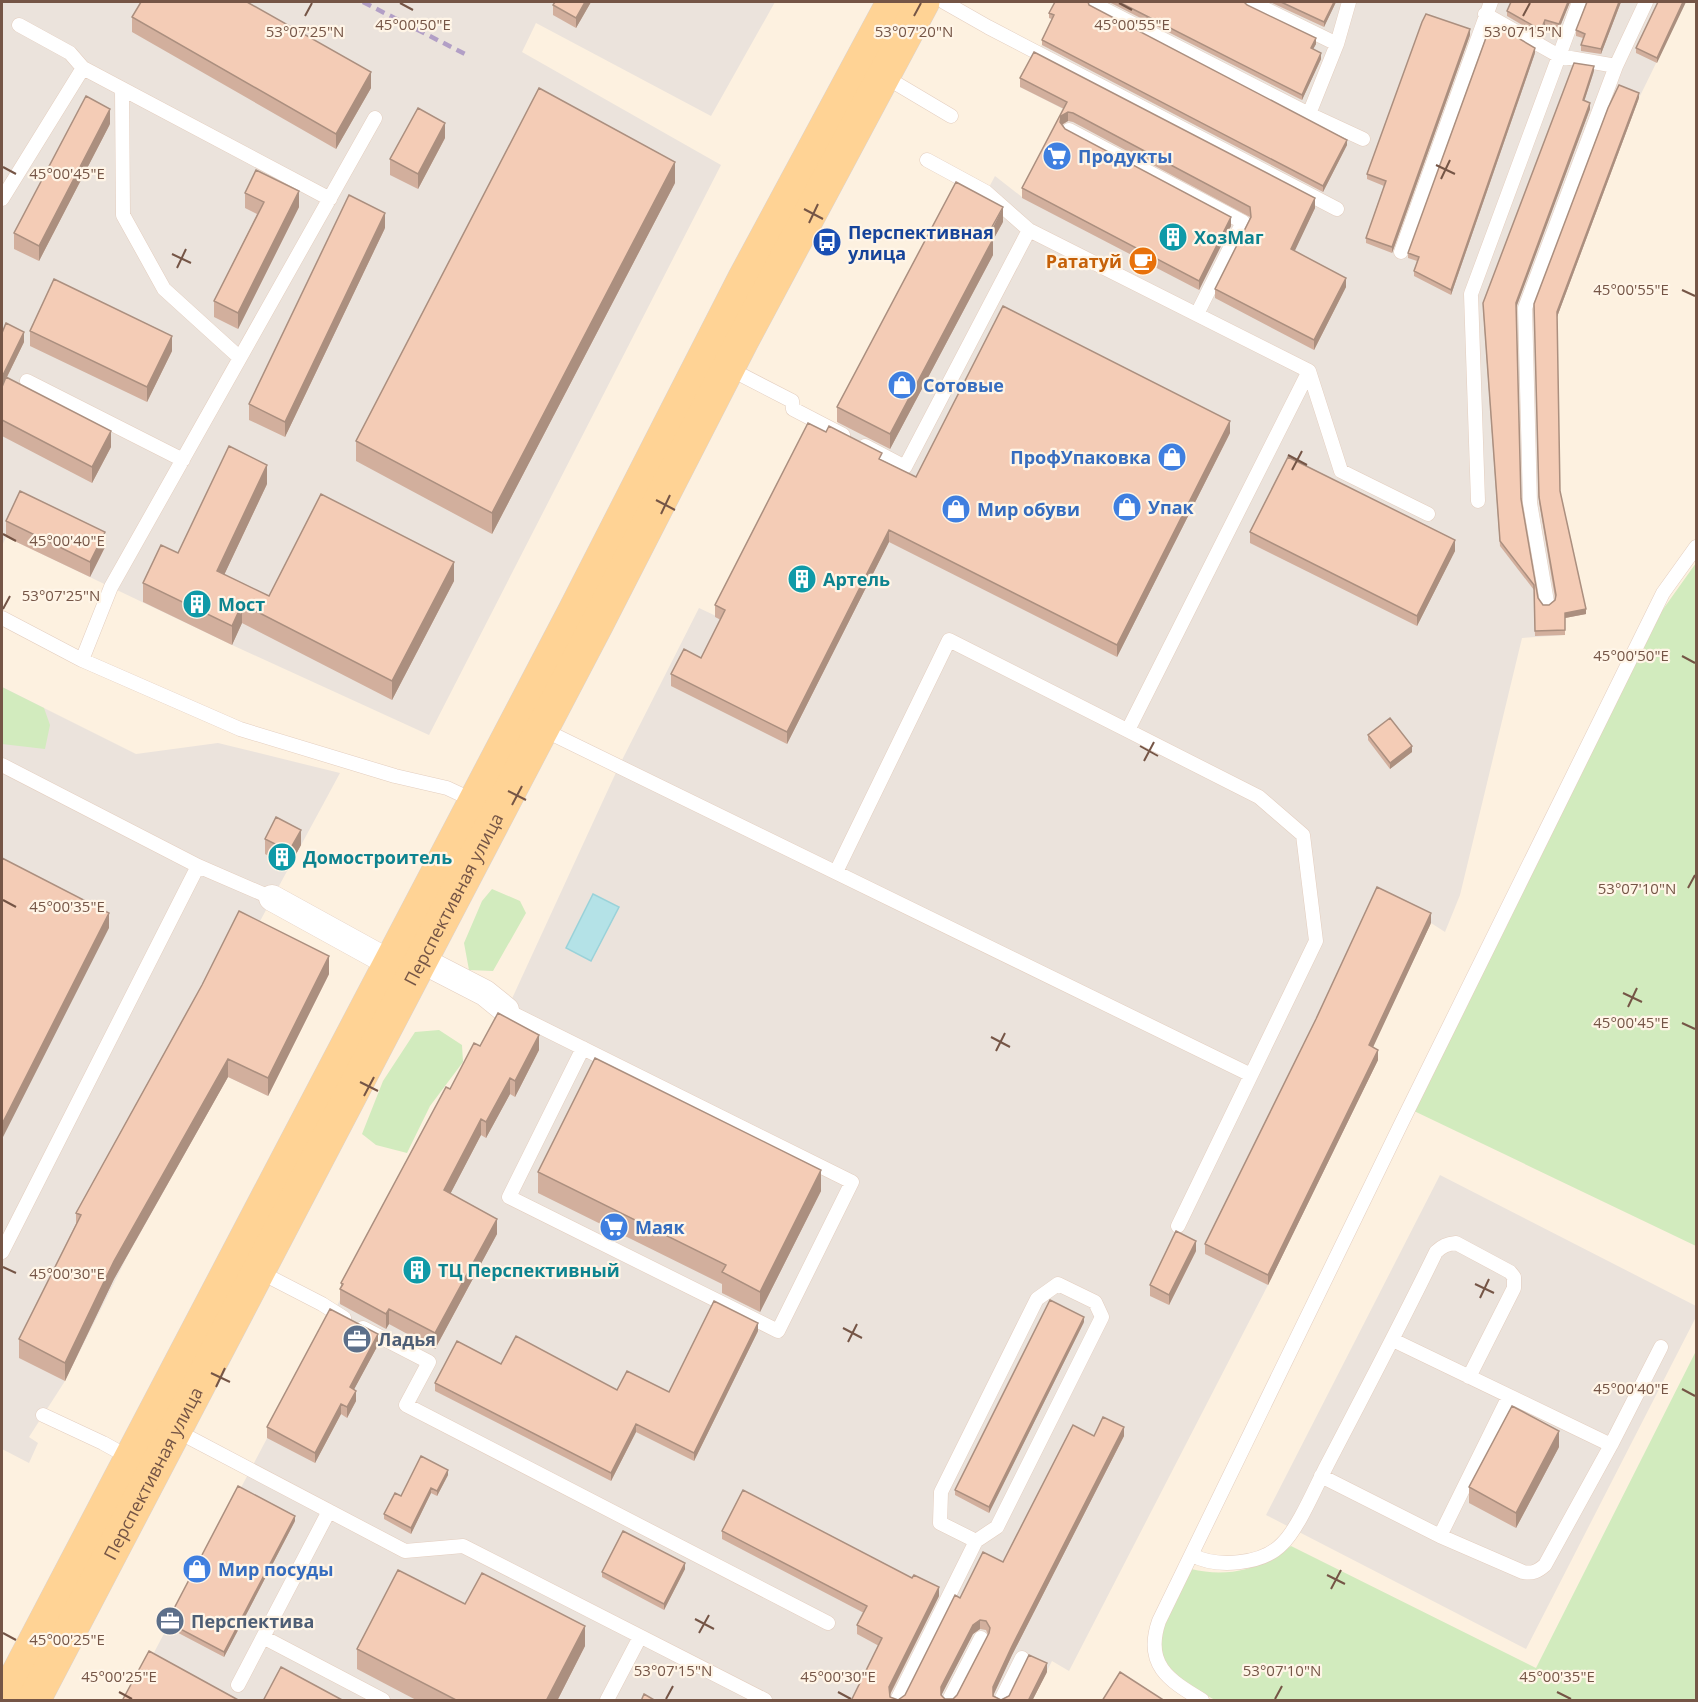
<svg xmlns="http://www.w3.org/2000/svg" width="1698" height="1702" viewBox="0 0 1698 1702" font-family="'Open Sans',sans-serif">
	<rect width="100%" height="100%" fill="#fdf1e0"/>
	<path fill="#ebe3dc" d="M2 2H775L711 116 536 23 522 52 721 165 429 735 232 645 6 537 2 546Z
		M1058 2H1686L1639 98 1557 317 1560 497 1586 614 1565 618V635L1522 638 1460 895 1445 932 1431 923 1369 1055 1378 1060 1268 1285 1069 1671 1052 1661 1032 1700H129L341 1298 498 1029 619 766 699 608 716 616 834 430 892 319 978 208 995 176 1022 197 1067 111 1020 87 1054 21 1049 18Z
		M2 687 136 754 218 743 340 773 252 936 329 974 268 1096 228 1077 127 1257 65 1381 29 1437 38 1443 29 1463 2 1449Z
		M1440 1175 1696 1306V1317L1526 1649 1266 1515Z"/>
	<path fill="#d2ebbe" d="M1696 563V1246L1414 1111 1659 615Z
		M2 687 44 708 50 725 45 749 2 744Z
		M492 889 520 901 526 913 493 971 469 970 464 943 482 901Z
		M439 1030 462 1045 463 1062 430 1106 407 1153 376 1145 362 1134 383 1081 415 1032Z
		M1696 1351V1700H1215C1203 1693 1190 1687 1179 1678 1141 1649 1175 1602 1191 1569 1228 1578 1262 1569 1291 1546L1536 1668Z"/>
	<path fill="#b4e2e7" stroke="#9ad2d9" stroke-width="1.5" d="M593 894 619 907 591 961 566 948Z"/>
	<g fill="none" stroke-linecap="round" stroke-linejoin="round">
		<g stroke="#e4cebf" stroke-width="15">
			<path id="lane" d="M944 2 988 27 1337 209
				M1097 2 1096 5 1309 114 1363 139
				M1251 2 1337 44
				M1485 14 1559 56 1616 66
				M19 25 70 53 83 68 330 199
				M882 75 951 116
				M122 89 123 215 164 289 240 358
				M1309 114 1337 44 1349 2
				M1069 130 1243 222 1197 314
				M927 160 986 192 1029 230 1309 371 1341 471 1428 514
				M2 199 83 68
				M1401 252 1491 2
				M728 368 792 401 793 409 843 435
				M27 381 183 460
				M865 446 905 467 1029 230
				M1478 501 1471 294 1579 2
				M1547 602 1530 503 1525 308 1616 66 1646 2
				M2 618 82 660 240 729 395 776 447 788 477 802
				M82 660 111 587 375 118
				M542 729 1251 1075
				M1128 730 1309 371
				M2 765 198 866 272 898
				M836 872 949 640 1259 797 1303 835 1316 941 1178 1226
				M506 1010 852 1182 778 1331 509 1197 583 1048
				M2 1252 198 866
				M258 1271 322 1304 344 1318
				M363 1328 429 1362 406 1405 828 1623
				M1393 1340 1611 1445
				M43 1415 103 1443 132 1459
				M175 1430 405 1551 463 1546 765 1700
				M1321 1476 1440 1536 1523 1572C1533 1574 1538 1571 1545 1565L1611 1445 1661 1347
				M1440 1536 1509 1396
				M1192 1555C1216 1568 1262 1565 1282 1544 1298 1529 1316 1486 1327 1465 1364 1394 1401 1324 1436 1252 1442 1246 1447 1244 1456 1243L1510 1272 1514 1277V1288L1469 1377
				M263 1637 383 1700
				M238 1685 329 1511
				M607 1700 640 1637
				M897 1700 976 1541 997 1527 1102 1317 1095 1302 1058 1284 1037 1299 941 1492 940 1523 976 1541
				M949 1700 981 1638
				M1001 1700 1022 1658
				M1202 1700C1168 1680 1144 1664 1159 1621L1401 1124 1663 593 1696 547"/>
		</g>
		<g stroke="#e4cebf" stroke-width="27">
			<path id="street" d="M272 898 390 963 421 960 485 993 506 1010"/>
		</g>
		<g stroke="#dbd3cf" stroke-width="34">
			<g id="primary">
				<path d="M4 1700 574 612 744 279 893 2"/>
				<path id="s1" d="M34 1700 597 624 743 339 923 2"/>
			</g>
		</g>
		<use href="#lane" stroke="#fff" stroke-width="14"/>
		<use href="#street" stroke="#fff" stroke-width="26"/>
		<use href="#primary" stroke="#ffd395" stroke-width="33"/>
		<path stroke="#b29fc6" stroke-width="4.5" stroke-dasharray="9 6" stroke-linecap="butt" d="M363 2 467 55"/>
	</g>
	<path fill="#d2af9d" fill-rule="evenodd" d="M591 2 576 28 553 15V5Z
		M1109 2H1244L1247 5 1316 44 1313 49 1321 59 1302 100Z
		M1270 2H1336L1324 27Z
		M1570 2 1559 29 1545 25 1541 36 1507 16V11Z
		M1587 2H1621L1601 54 1581 51V45L1583 38 1576 36V30Z
		M1658 2 1657 63 1636 53V48Z
		M1089 5 1347 145 1323 192 1042 45V40L1052 19 1049 18V13Z
		M132 17 371 88 336 149 132 32Z
		M1470 35 1392 253 1366 243V238L1384 186 1367 179V174Z
		M1535 53 1451 295 1414 276V271L1417 261 1408 258V253Z
		M1594 71 1584 101 1590 109 1516 307 1521 499 1538 598 1543 605H1549L1555 600V598L1539 502 1534 304 1639 98 1557 317 1560 491 1586 614 1565 618V635L1535 636 1534 590 1500 546 1483 308Z
		M1020 78 1315 208 1294 251 1346 287 1314 350 1215 298V289L1250 218V217L1073 122 1068 121 1062 125 1065 129 1231 226 1199 290 1022 198V188L1064 109 1020 87Z
		M110 124 39 261 14 249V233Z
		M445 138 418 189 390 175V159Z
		M675 183 492 534 356 461V441Z
		M245 193 299 207 238 329 214 317V301L257 214 245 208Z
		M1003 222 993 240V255L890 449 837 422V407Z
		M385 228 285 437 249 420V404Z
		M30 331 172 351 147 402 30 346Z
		M2 333 24 342 7 377 111 447 92 483 2 436Z
		M1230 433 1117 657 889 542 787 744 671 686V674L701 658 721 620 715 617V605L882 460 916 477Z
		M267 484 224 575 269 596 454 581 392 700 242 623 232 645 143 602V583L178 553Z
		M6 521 105 547 90 577 6 537Z
		M1250 532 1455 551 1417 626 1250 543Z
		M1368 735 1412 752 1390 769 1368 740Z
		M265 839 301 845 289 867 265 854Z
		M1431 923 1372 1047 1378 1060 1268 1285 1205 1254V1244Z
		M329 974 268 1096 228 1077 114 1279 65 1381 19 1358V1339L76 1224V1213L202 985Z
		M480 1046 539 1050 515 1097 510 1094 486 1138 481 1135 450 1194 497 1234 435 1349 389 1324 386 1329 340 1304V1289L341 1286V1283L450 1089Z
		M538 1172 821 1191 760 1312 722 1293V1284L538 1193Z
		M1196 1251 1169 1305 1150 1296V1285Z
		M1084 1322 989 1513 955 1495V1490Z
		M758 1331 694 1461 636 1432 611 1481 435 1391V1383L501 1364 617 1390 669 1392Z
		M378 1345 354 1389 356 1401 347 1418 341 1414 315 1463 267 1438V1427Z
		M1094 1436H1124L1012 1655 993 1695 1001 1700 1047 1672 1032 1701H851L879 1646 857 1634V1625L864 1613 722 1539V1531L939 1596 890 1695V1697L898 1700 905 1695 960 1598 1003 1562ZM980 1629 986 1630 988 1635 957 1695 953 1699H945L941 1695 973 1634Z
		M1559 1447 1516 1528 1469 1503V1487Z
		M448 1475 437 1496 431 1493 411 1534 384 1519V1514L401 1496Z
		M295 1521 224 1657 167 1627V1622Z
		M685 1569 664 1610 602 1577V1572Z
		M465 1604 585 1646 557 1701H418L357 1669V1649Z"/>
	<path fill="#ab8f7f" d="M585 2H591L576 28V18Z
		M1334 2H1336L1324 27V22Z
		M1568 2H1570L1559 29V24Z
		M1619 2H1621L1601 54V49Z
		M1683 2H1686L1657 63V58Z
		M1545 20V25L1541 36V30Z
		M1470 29V35L1392 253V247Z
		M1316 38V44L1311 53V48Z
		M1535 48V53L1451 295V290Z
		M1321 53V59L1302 100V95Z
		M1594 66V71L1583 105V100Z
		M371 72V88L336 149V134Z
		M1639 93V98L1557 317V312Z
		M1590 103V109L1516 308V303Z
		M110 109V124L39 261V246Z
		M1068 112V121L1061 125 1060 122 1061 116Z
		M445 123V138L418 189V174Z
		M1347 140V145L1323 192V186Z
		M675 162V183L492 534V513Z
		M299 191V207L238 329V313Z
		M1315 198V208L1291 259V249Z
		M1003 207V222L993 240V255L890 449V434Z
		M385 213V228L285 437V422Z
		M1231 217V226L1199 290V281Z
		M1346 278V287L1314 350V340Z
		M24 332V342L2 387V377Z
		M172 336V351L147 402V387Z
		M1230 421V433L1117 657V645Z
		M111 431V447L92 483V467Z
		M267 465V484L217 590V571Z
		M889 530V542L787 744V732Z
		M105 532V547L90 577V562Z
		M1455 540V551L1417 626V616Z
		M454 562V581L392 700V681Z
		M242 604V623L232 645V626Z
		M1586 609V614L1565 618V613Z
		M1412 746V752L1390 769V763Z
		M301 830V845L289 867V851Z
		M109 913V928L2 1139V1124Z
		M1431 913V923L1369 1056V1045Z
		M329 956V974L268 1096V1078Z
		M539 1035V1050L515 1097V1081Z
		M1378 1050V1060L1268 1285V1275Z
		M228 1059V1077L114 1279 65 1381V1363L114 1261Z
		M510 1078V1094L486 1138V1122Z
		M481 1119V1135L444 1206V1190Z
		M821 1170V1191L760 1312V1292Z
		M497 1219V1234L435 1349V1333Z
		M1196 1241V1251L1169 1305V1295Z
		M389 1309V1324L386 1329V1314Z
		M1084 1317V1322L989 1513V1507Z
		M758 1323V1331L694 1461V1453Z
		M378 1334V1345L350 1397V1387Z
		M356 1391V1401L347 1418V1407Z
		M341 1404V1414L315 1463V1453Z
		M636 1424V1432L611 1481V1473Z
		M1124 1427V1436L1012 1655 993 1696V1687L1012 1646Z
		M1559 1431V1447L1516 1528V1513Z
		M448 1470V1475L437 1496V1491Z
		M431 1488V1493L411 1534V1528Z
		M295 1516V1521L224 1657V1652Z
		M685 1563V1569L664 1610V1604Z
		M939 1587V1596L889 1696V1687Z
		M980 1620V1629L973 1634 941 1696V1687L973 1625Z
		M585 1626V1646L557 1701H546Z
		M1047 1663V1672L1032 1701H1028Z"/>
	<path fill="#f4ccb6" stroke="#ab8f7f" stroke-width="1.5" fill-rule="evenodd" d="M141 2H247L371 72 336 134 132 17Z
		M555 2H585L576 18 553 5Z
		M1055 2H1088L1089 5 1347 140 1323 186 1042 40 1054 15 1049 13Z
		M1119 2H1244L1247 5 1316 38 1311 48 1321 53 1302 95Z
		M1281 2H1334L1324 22Z
		M1511 2H1568L1559 24 1545 20 1541 30 1507 11Z
		M1587 2H1619L1601 49 1581 45 1585 34 1576 30Z
		M1658 2H1683L1657 58 1636 48Z
		M1426 14 1470 29 1392 247 1366 238 1386 181 1367 174 1422 22Z
		M1501 28 1535 48 1451 290 1414 271 1419 257 1408 253 1487 35 1495 38 1496 36H1498Z
		M1034 52 1315 198 1291 249 1346 278 1314 340 1215 289 1251 217 1250 207 1073 113 1068 112 1061 116 1060 122 1065 129 1231 217 1199 281 1022 188 1067 102 1020 78Z
		M1574 63 1594 66 1583 100 1590 103 1516 303 1521 499 1538 598 1543 605H1549L1555 600 1556 595 1539 497 1534 304 1608 108 1619 85 1639 93 1557 312 1560 491 1586 609 1565 613V630L1535 631 1534 585 1500 541 1483 303Z
		M539 88 675 162 492 513 356 441Z
		M86 96 110 109 39 246 14 233Z
		M418 108 445 123 418 174 390 159Z
		M256 170 299 191 238 313 214 301 264 202 245 193Z
		M956 182 1003 207 987 236 993 239 890 434 837 407Z
		M349 195 385 213 285 422 249 404Z
		M54 279 172 336 147 387 30 331Z
		M1003 306 1230 421 1117 645 889 530 787 732 671 674 684 649 701 658 725 610 715 605 808 423 826 432 829 426 882 453 879 459 916 477Z
		M6 323 24 332 2 377V333Z
		M6 377 111 431 92 467 2 420V387Z
		M229 446 267 465 217 571 269 596 321 494 454 562 392 681 242 604 232 626 143 583 161 545 178 553Z
		M1288 457 1455 540 1417 616 1250 532Z
		M20 491 105 532 90 562 6 521Z
		M1390 718 1412 746 1390 763 1368 735Z
		M276 817 301 830 289 851 265 839Z
		M2 858 109 913 2 1124Z
		M1377 887 1431 913 1369 1045 1378 1050 1268 1275 1205 1244 1316 1019Z
		M239 911 329 956 268 1078 228 1059 114 1261 65 1363 19 1339 81 1215 76 1213 202 985Z
		M498 1013 539 1035 515 1081 510 1078 486 1122 481 1119 444 1190 497 1219 435 1333 389 1309 386 1314 340 1289 343 1284 341 1283 446 1087 450 1089 474 1043 480 1046Z
		M595 1058 821 1170 760 1292 722 1272 726 1265 538 1172Z
		M1176 1231 1196 1241 1169 1295 1150 1285Z
		M1050 1300 1084 1317 989 1507 955 1490Z
		M714 1301 758 1323 694 1453 636 1424 611 1473 435 1383 457 1341 501 1364 516 1336 617 1390 627 1371 669 1392Z
		M330 1309 378 1334 350 1387 356 1391 347 1407 341 1404 315 1453 267 1427Z
		M1512 1406 1559 1431 1516 1513 1469 1487Z
		M1103 1417 1124 1427 1012 1646 993 1687V1696L1001 1700 1009 1696 1029 1655 1047 1663 1028 1701H851L882 1638 857 1625 867 1606 722 1531 743 1490 912 1578 914 1575 939 1587 889 1687 890 1697 898 1700 905 1695 955 1595 960 1598 983 1552 1003 1562 1073 1425 1094 1436ZM980 1620 986 1621 990 1628 989 1633 957 1695 953 1699H945L941 1695V1687L973 1625Z
		M421 1456 448 1470 437 1491 431 1488 411 1528 384 1514 395 1493 401 1496Z
		M238 1486 295 1516 224 1652 167 1622Z
		M623 1531 685 1563 664 1604 602 1572Z
		M398 1570 465 1604 482 1573 585 1626 546 1701H458L357 1649Z
		M149 1651 240 1701H122Z
		M281 1667 344 1701H263Z
		M1120 1672 1165 1701H1102Z
		M644 1694 656 1701H641Z"/>
	<path fill="none" stroke="#755546" stroke-width="2" d="M400 3 413 10M1119 3 1132 10M305 16 312 3M914 16 921 3M1523 16 1530 3M1436 165 1455 174M3 167 16 174M1441 179 1450 160M804 209 823 219M809 223 818 204M172 254 191 263M177 268 186 249M1682 290 1695 296M1288 455 1307 465M1292 470 1302 451M656 500 675 510M661 514 670 495M3 534 16 541M3 609 10 596M1682 656 1695 663M1140 746 1158 756M1144 761 1154 742M508 791 526 800M512 805 522 786M1688 888 1695 875M3 900 16 907M1623 993 1642 1002M1628 1007 1637 988M1682 1023 1695 1029M991 1037 1010 1047M996 1051 1005 1033M360 1082 378 1091M364 1096 374 1077M3 1267 16 1273M1475 1284 1494 1293M1480 1298 1489 1279M843 1328 862 1338M848 1342 857 1324M211 1373 230 1382M216 1387 225 1368M1682 1389 1695 1396M1327 1575 1345 1584M1331 1589 1341 1570M695 1619 714 1629M3 1633 16 1640M699 1633 709 1615M119 1692 132 1699M838 1692 851 1699M1557 1692 1571 1699M666 1699 673 1686M1275 1699 1282 1686"/>
	<defs>
		<g id="supermarket-disc" transform="scale(1.5)"><circle r="9.5" fill="#3f7fe0" stroke="#fff5e7"/><path d="M-6-5.5h2.5l.6 2H6L4.5 2H-2.5L-4.4-4H-6ZM-1.5 3.2a1.3 1.3 0 1 0 .1 0ZM3 3.2a1.3 1.3 0 1 0 .1 0Z" fill="#fff"/></g>
		<g id="building-disc" transform="scale(1.5)"><circle r="9.5" fill="#0f9aa8" stroke="#fff5e7"/><path d="M-4-6H4V6H1V3H-1V6H-4ZM-2.5-4.3h1.7v1.8h-1.7ZM.8-4.3h1.7v1.8H.8ZM-2.5-1h1.7V.8h-1.7ZM.8-1h1.7V.8H.8Z" fill="#fff"/></g>
		<g id="bus-disc" transform="scale(1.5)"><circle r="9.5" fill="#1a4fb4" stroke="#fff5e7"/><path d="M-5-6H5V4H4V6H2V4H-2V6H-4V4H-5ZM-3.5-4V0h7V-4ZM-3.5 1.2v1.5H-2V1.2ZM2 1.2v1.5H3.5V1.2Z" fill="#fff"/></g>
		<g id="cafe-disc" transform="scale(1.5)"><circle r="9.5" fill="#e8710a" stroke="#fff5e7"/><path d="M-5.5-4.5H6V0H3Q3 3.5 0 3.5H-2.5Q-5.5 3.5-5.5 0ZM3-3.2v2h1.7v-2ZM-6 4.5H4V6H-6Z" fill="#fff"/></g>
		<g id="shop-disc" transform="scale(1.5)"><circle r="9.5" fill="#3f7fe0" stroke="#fff5e7"/><path d="M-5-2.5h2.3a2.7 3.5 0 0 1 5.4 0H5L5.5 6h-11ZM-1.5-2.5h3a1.5 2.3 0 0 0-3 0Z" fill="#fff"/></g>
		<g id="office-disc" transform="scale(1.5)"><circle r="9.5" fill="#5c6f8a" stroke="#fff5e7"/><path d="M-6-3h4V-5.5h4V-3h4V5H-6ZM-1-4.5V-3h2v-1.5ZM-6 0V1H6V0Z" fill="#fff"/></g>
	</defs>
	<g fill-rule="evenodd">
		<use href="#supermarket-disc" x="1057" y="156"/>
		<use href="#building-disc" x="1173" y="237"/>
		<use href="#bus-disc" x="827" y="242"/>
		<use href="#cafe-disc" x="1143" y="261"/>
		<use href="#shop-disc" x="902" y="385"/>
		<use href="#shop-disc" x="1172" y="457"/>
		<use href="#shop-disc" x="1127" y="507"/>
		<use href="#shop-disc" x="956" y="509"/>
		<use href="#building-disc" x="802" y="579"/>
		<use href="#building-disc" x="197" y="604"/>
		<use href="#building-disc" x="282" y="857"/>
		<use href="#supermarket-disc" x="614" y="1227"/>
		<use href="#building-disc" x="417" y="1270"/>
		<use href="#office-disc" x="357" y="1339"/>
		<use href="#shop-disc" x="197" y="1569"/>
		<use href="#office-disc" x="170" y="1621"/>
	</g>
	<g text-anchor="middle" dominant-baseline="central" stroke-width="4.5" stroke-linejoin="round" paint-order="stroke">
		<g font-size="18" font-weight="bold" fill="#366cbe" stroke="#fff5e7" text-anchor="start">
			<text x="1078" y="156">Продукты</text>
			<text x="923" y="385">Сотовые</text>
			<text x="1151" y="457" text-anchor="end">ПрофУпаковка</text>
			<text x="1148" y="507">Упак</text>
			<text x="977" y="509">Мир обуви</text>
			<text x="635" y="1227">Маяк</text>
			<text x="218" y="1569">Мир посуды</text>
		</g>
		<g font-size="18" font-weight="bold" fill="#164399" stroke="#fff5e7" text-anchor="start">
			<text x="848" y="232">Перспективная<tspan x="848" dy="21">улица</tspan></text>
		</g>
		<g font-size="18" font-weight="bold" fill="#0d838f" stroke="#fff5e7" text-anchor="start">
			<text x="1194" y="237">ХозМаг</text>
			<text x="823" y="579">Артель</text>
			<text x="218" y="604">Мост</text>
			<text x="303" y="857">Домостроитель</text>
			<text x="438" y="1270">ТЦ Перспективный</text>
		</g>
		<g font-size="18" font-weight="bold" fill="#c56008" stroke="#fff5e7" text-anchor="end">
			<text x="1122" y="261">Рататуй</text>
		</g>
		<g font-size="18" fill="#755546" stroke="#fff5e7">
			<text stroke="none"><textPath href="#s1" startOffset="904">Перспективная улица</textPath></text>
			<text stroke="none"><textPath href="#s1" startOffset="256">Перспективная улица</textPath></text>
		</g>
		<g font-size="18" font-weight="bold" fill="#4e5e75" stroke="#fff5e7" text-anchor="start">
			<text x="378" y="1339">Ладья</text>
			<text x="191" y="1621">Перспектива</text>
		</g>
	</g>
	<g font-size="15" text-anchor="middle" fill="#755546" stroke="#fff5e7" stroke-width="4.5" stroke-linejoin="round" paint-order="stroke">
		<text x="413" y="30">45°00'50"E</text>
		<text x="1132" y="30">45°00'55"E</text>
		<text x="305" y="37">53°07'25"N</text>
		<text x="914" y="37">53°07'20"N</text>
		<text x="1523" y="37">53°07'15"N</text>
		<text x="67" y="179">45°00'45"E</text>
		<text x="1631" y="295">45°00'55"E</text>
		<text x="67" y="546">45°00'40"E</text>
		<text x="61" y="601">53°07'25"N</text>
		<text x="1631" y="661">45°00'50"E</text>
		<text x="1637" y="894">53°07'10"N</text>
		<text x="67" y="912">45°00'35"E</text>
		<text x="1631" y="1028">45°00'45"E</text>
		<text x="67" y="1279">45°00'30"E</text>
		<text x="1631" y="1394">45°00'40"E</text>
		<text x="67" y="1645">45°00'25"E</text>
		<text x="673" y="1676">53°07'15"N</text>
		<text x="1282" y="1676">53°07'10"N</text>
		<text x="119" y="1682">45°00'25"E</text>
		<text x="838" y="1682">45°00'30"E</text>
		<text x="1557" y="1682">45°00'35"E</text>
	</g>
	<rect width="1698" height="1702" fill="none" stroke="#755546" stroke-width="6"/>
</svg>
